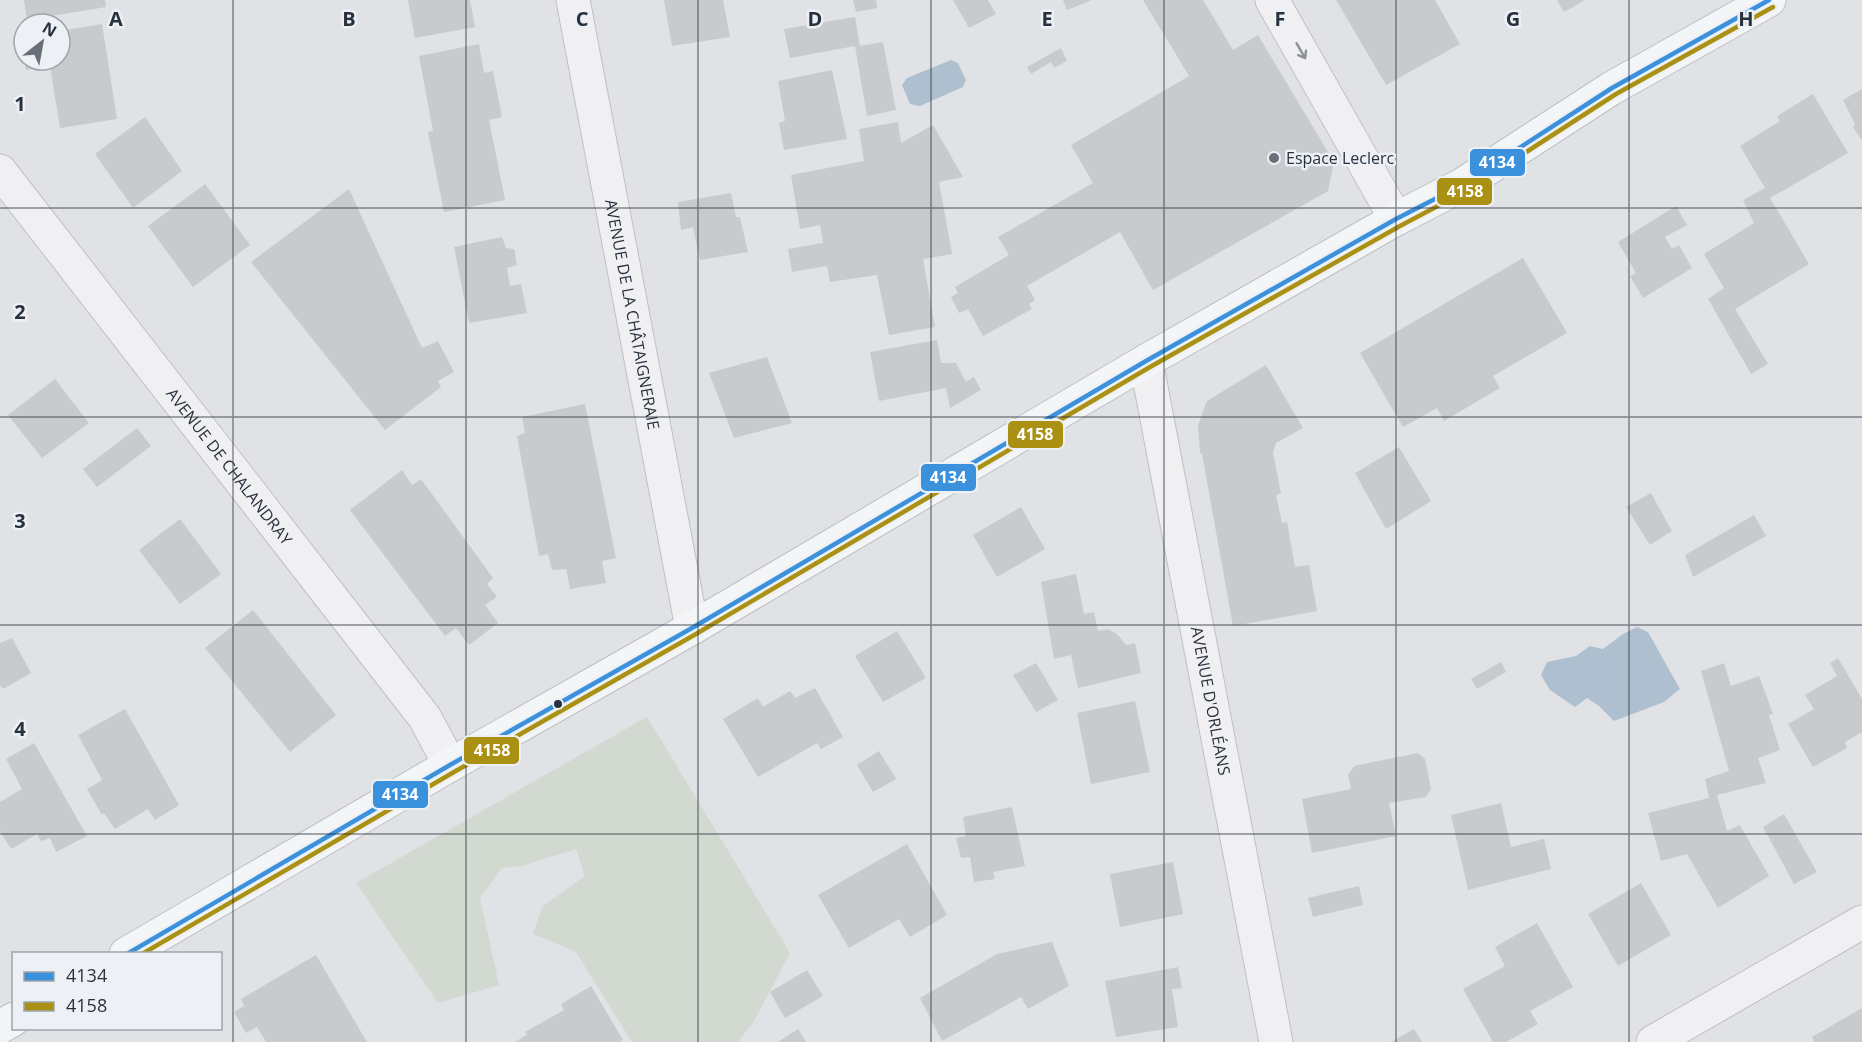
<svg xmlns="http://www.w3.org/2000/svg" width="1862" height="1042" viewBox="0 0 1862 1042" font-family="'Open Sans',sans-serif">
	<rect width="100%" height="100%" fill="#e0e2e5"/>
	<path fill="#d1d9d0" d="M647 717 790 953 754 1021 738 1042H632L576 952 533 934 542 907 585 876 576 849 525 865 502 868 480 898 499 985 438 1003 356 883Z"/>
	<path fill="#aec0d0" d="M951 60 958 63 966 80 963 87 920 106 910 104 902 85 907 78Z
		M1637 627 1648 632 1680 689 1664 702 1614 721 1599 706 1587 698 1575 707 1550 690 1541 675 1547 662 1576 656 1590 646 1603 649 1623 634Z"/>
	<path fill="#c8cacd" d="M24 0H105L106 7 27 20Z
		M408 0H470L475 27 415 38Z
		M664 0H723L730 37 672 46Z
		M853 0H876L877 8 856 12Z
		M953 0H988L996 14 969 28Z
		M1063 0H1092L1067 10Z
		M1143 0H1203L1233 50 1258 35 1334 162 1328 191 1153 290 1120 232 1027 286 1035 300 1029 304 1032 309 983 336 968 309 959 313 951 297 958 293 955 287 1009 255 998 237 1093 183 1071 145 1189 76Z
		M1336 0H1435L1460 44 1386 85Z
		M1557 0H1585L1564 12Z
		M855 17 860 46 883 42 896 110 867 116 855 46 790 58 784 29Z
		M102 24 117 119 60 128 50 66 26 70 25 60H60V31Z
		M479 44 484 73 493 71 502 117 489 120 505 200 444 212 428 132 433 131 419 56Z
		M1061 48 1067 61 1054 68 1051 62 1031 74 1027 67Z
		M832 70 847 139 784 150 779 123 785 121 778 81Z
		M1862 89V141L1853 127 1855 124 1843 100Z
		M1813 94 1848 153 1770 198 1809 264 1735 309 1768 364 1751 374 1708 299 1724 288 1704 254 1754 223 1743 200 1765 188 1740 146 1780 121 1777 116Z
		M145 117 182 171 133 208 95 154Z
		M898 122 901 143 933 125 963 177 939 182 952 254 923 259 935 327 889 335 877 275 830 282 827 266 792 272 788 249 823 243 820 225 800 229 791 175 864 161 859 129Z
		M205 184 250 245 193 287 148 226Z
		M349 189 422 348 438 341 454 372 438 381 441 387 385 430 251 262Z
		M731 193 736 217H740L748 252 700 260 693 227 681 230 678 202Z
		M1676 206 1687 225 1665 237 1672 249 1679 245 1692 268 1643 298 1630 276 1636 273 1618 242Z
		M502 237 506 248 514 249 517 265 507 268 510 286 521 284 527 313 469 323 454 247Z
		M1523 258 1567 333 1493 376 1500 388 1444 421 1437 408 1403 427 1360 353Z
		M937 340 941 363H956L966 382 974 377 981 390 950 408 946 388 879 401 870 352Z
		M767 357 792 423 734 438 709 373Z
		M1266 365 1303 428 1276 443 1273 453 1281 493 1276 495 1282 523 1287 522 1295 567 1309 565 1317 611 1233 626 1202 454 1200 453 1198 425 1207 401Z
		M55 379 89 423 42 458 8 415Z
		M585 404 616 558 602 561 606 583 570 589 566 569 552 570 548 554 539 556 517 436 525 433 522 417Z
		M137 428 151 446 97 487 83 469Z
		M1399 447 1431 501 1386 529 1355 473Z
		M402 470 412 485 421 479 493 578 487 584 497 597 485 605 498 623 469 645 456 628 445 636 350 510Z
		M1651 493 1672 531 1650 545 1626 507Z
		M1021 507 1045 549 997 577 973 535Z
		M1754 515 1766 536 1693 577 1685 555Z
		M180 519 221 574 180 604 139 550Z
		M1076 574 1084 614 1094 612 1098 631 1108 629 1118 635 1126 645 1135 643 1141 673 1078 688 1071 655 1054 659 1041 582Z
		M253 610 336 715 290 752 205 648Z
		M897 631 926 678 883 702 855 656Z
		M12 638 31 673 3 689 0 685V643Z
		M1838 658 1862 699V732L1845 742 1847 748 1813 767 1788 724 1814 709 1805 695 1837 676 1830 663Z
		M1501 662 1506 672 1477 689 1471 679Z
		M1036 663 1058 700 1036 712 1013 675Z
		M1724 663 1731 686 1759 676 1773 714 1769 715 1780 750 1758 758 1766 783 1717 795 1727 831 1740 825 1769 876 1718 908 1687 854 1661 861 1648 813 1709 798 1705 779 1729 771 1701 671Z
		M815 688 843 737 821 749 817 743 758 777 723 719 758 698 763 707 790 691 795 698Z
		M1135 701 1150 772 1091 784 1077 713Z
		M125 709 179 805 155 820 148 809 115 829 104 813 102 815 87 789 102 780 78 735Z
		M34 743 87 836 56 852 50 838 41 841 37 834 11 849 0 831V802L22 789 6 759Z
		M879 751 896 779 873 792 857 765Z
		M1418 753 1425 759 1431 789 1426 797 1389 803 1396 836 1312 853 1302 799 1351 789 1348 775 1354 766Z
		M1501 803 1511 847 1544 839 1551 869 1468 890 1451 815Z
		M1012 807 1025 866 993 872 995 879 974 882 970 857 961 858 956 838 966 836 963 817Z
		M1784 814 1817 872 1794 884 1763 827Z
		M907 844 947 915 910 937 899 919 849 948 818 895Z
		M1173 862 1183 914 1120 927 1110 874Z
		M1641 883 1671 935 1618 966 1588 914Z
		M1359 886 1363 905 1313 917 1308 898Z
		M1537 923 1573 987 1530 1011 1538 1024 1506 1042H1493L1463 989 1505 966 1495 947Z
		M1052 942 1069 986 1028 1009 1021 997 942 1041 920 998 997 954Z
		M316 955 367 1042H266L257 1027 246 1033 234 1012 244 1006 241 999Z
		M1178 967 1182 988 1172 989 1178 1027 1116 1037 1105 981Z
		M807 970 823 996 785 1018 770 992Z
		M591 986 623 1040 619 1042H515L528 1034 525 1032 564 1010 561 1004Z
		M1862 1008V1042H1814L1812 1037Z
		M798 1029 806 1042H778Z
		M1414 1029 1422 1042H1391Z"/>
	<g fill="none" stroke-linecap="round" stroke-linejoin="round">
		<g stroke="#bec0c3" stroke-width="35">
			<g id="minor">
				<path id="s1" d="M573 0 692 628"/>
				<path d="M1272 0 1396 219"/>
				<path id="s2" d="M0 171 425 718 450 765"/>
				<path id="s3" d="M1146 361 1276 1042"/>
				<path d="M1653 1042 1862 922"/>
			</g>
		</g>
		<g stroke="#bdbfc3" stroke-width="35">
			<path id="major" d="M126 954 450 765 692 628 1146 361 1396 219 1462 185 1612 88 1769 0
				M0 1027 14 1019"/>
		</g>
		<use href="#minor" stroke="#f0f0f2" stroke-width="33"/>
		<use href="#major" stroke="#f4f5f6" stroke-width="33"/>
		<g stroke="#edf1f5" stroke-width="9">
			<path id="bus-1" d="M127 954 450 765 692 628 1146 361 1396 219 1462 185 1612 88 1769 0"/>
		</g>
		<g stroke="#edf1f5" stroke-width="9">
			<path id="bus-2" d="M142 954 454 772 696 634 1150 367 1400 226 1466 191 1616 94 1773 7"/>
		</g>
		<use href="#bus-1" stroke="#3c91dc" stroke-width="4.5"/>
		<use href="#bus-2" stroke="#aa9113" stroke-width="4.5"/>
	</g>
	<defs><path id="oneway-shaft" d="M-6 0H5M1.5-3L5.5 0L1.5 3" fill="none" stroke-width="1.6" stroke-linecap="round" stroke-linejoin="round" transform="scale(1.5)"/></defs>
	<use stroke="#8c9098" href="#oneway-shaft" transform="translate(1301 51) rotate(60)"/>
	<path fill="none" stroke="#28313e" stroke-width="1.5" stroke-opacity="0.55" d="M233 0V1042M466 0V1042M698 0V1042M931 0V1042M1164 0V1042M1396 0V1042M1629 0V1042M0 208H1862M0 417H1862M0 625H1862M0 834H1862"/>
	<circle fill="#686f78" stroke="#edf1f5" stroke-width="2" cx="1274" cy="158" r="6"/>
	<circle fill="#28313e" stroke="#edf1f5" stroke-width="2" cx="558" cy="704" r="5"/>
	<g text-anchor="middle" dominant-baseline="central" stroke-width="5" stroke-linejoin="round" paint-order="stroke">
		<g font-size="16" fill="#28313e" stroke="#edf1f5" text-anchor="start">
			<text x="1286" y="158">Espace Leclerc</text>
		</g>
		<g font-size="16" fill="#28313e" stroke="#edf1f5">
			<text stroke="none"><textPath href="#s1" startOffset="320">AVENUE DE LA CHÂTAIGNERAIE</textPath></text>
			<text stroke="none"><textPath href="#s2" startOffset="374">AVENUE DE CHALANDRAY</textPath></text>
			<text stroke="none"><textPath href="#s3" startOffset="346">AVENUE D'ORLÉANS</textPath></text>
		</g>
	</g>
	<g font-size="20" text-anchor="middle" font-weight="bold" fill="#28313e" stroke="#edf1f5" stroke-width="5" stroke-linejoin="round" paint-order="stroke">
		<text x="116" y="26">A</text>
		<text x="349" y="26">B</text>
		<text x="582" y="26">C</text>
		<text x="815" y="26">D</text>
		<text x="1047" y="26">E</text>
		<text x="1280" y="26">F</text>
		<text x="1513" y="26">G</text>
		<text x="1746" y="26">H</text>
		<text x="20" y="111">1</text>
		<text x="20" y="319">2</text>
		<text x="20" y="528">3</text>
		<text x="20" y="736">4</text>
	</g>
	<g stroke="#edf1f5" stroke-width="2">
		<rect x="1469" y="148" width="57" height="29" rx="6" fill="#3c91dc"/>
		<rect x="1436" y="177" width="57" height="29" rx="6" fill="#aa9113"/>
		<rect x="1007" y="420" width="57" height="29" rx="6" fill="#aa9113"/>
		<rect x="920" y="463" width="57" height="29" rx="6" fill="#3c91dc"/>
		<rect x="463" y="736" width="57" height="29" rx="6" fill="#aa9113"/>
		<rect x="372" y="780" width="57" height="29" rx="6" fill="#3c91dc"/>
	</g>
	<g font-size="16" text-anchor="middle" font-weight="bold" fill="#fff">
		<text x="1497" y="168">4134</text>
		<text x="1465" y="197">4158</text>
		<text x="1035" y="440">4158</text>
		<text x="948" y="483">4134</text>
		<text x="492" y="756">4158</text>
		<text x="400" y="800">4134</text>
	</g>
	<rect x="12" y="952" width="210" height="78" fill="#edf1f5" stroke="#9ea4ac" stroke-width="1.5"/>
	<rect x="24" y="972" width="30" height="9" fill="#3c91dc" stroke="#9ea4ac" stroke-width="1.5"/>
	<text x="66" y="982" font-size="18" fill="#28313e">4134</text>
	<rect x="24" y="1002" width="30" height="9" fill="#aa9113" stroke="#9ea4ac" stroke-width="1.5"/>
	<text x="66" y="1012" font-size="18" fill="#28313e">4158</text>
	<g transform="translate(42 42) rotate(31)"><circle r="28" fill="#edf1f5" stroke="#9ea4ac" stroke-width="1.5"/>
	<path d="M0-4.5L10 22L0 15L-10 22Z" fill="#686f78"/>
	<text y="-9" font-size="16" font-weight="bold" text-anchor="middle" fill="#28313e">N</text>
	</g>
</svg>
